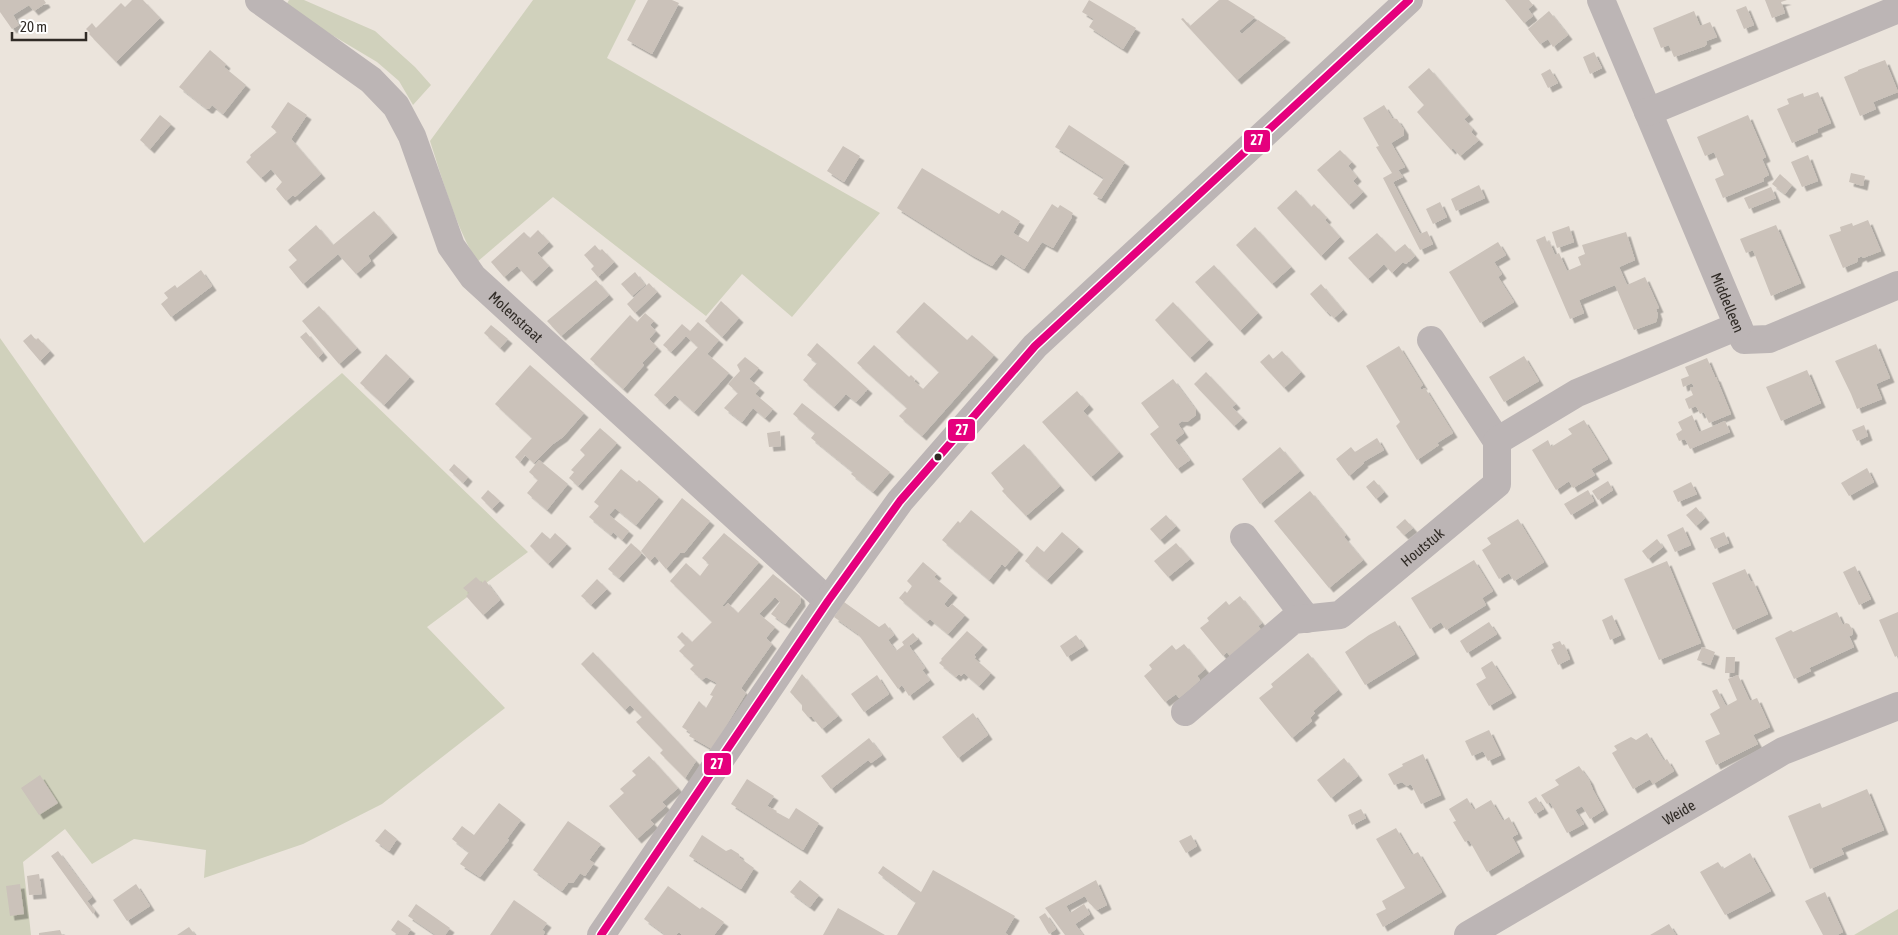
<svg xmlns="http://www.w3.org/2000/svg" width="1898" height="935" viewBox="0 0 1898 935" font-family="'Asap Condensed',sans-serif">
	<defs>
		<filter id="shadow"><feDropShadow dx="4.5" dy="4.5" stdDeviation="0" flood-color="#0004"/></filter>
	</defs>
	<rect width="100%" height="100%" fill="#ebe4dc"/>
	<path fill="#d0d1bc" d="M289 0H304L375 31 415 67 431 85 413 105 399 81 377 62 285 7Z
		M533 0H636L607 58 880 213 792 317 742 274 706 316 553 197 477 262C455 225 443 181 430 141Z
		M0 338 144 543 342 373 528 552 427 627 505 708 382 804 303 844 204 878 206 850 134 839 92 864 65 829 23 862 31 935H0Z
		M1898 909V935H1854Z"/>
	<path fill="#cbc2ba" filter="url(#shadow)" d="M0 0H44L46 3 34 11 29 5 13 15 19 25 12 29 0 12Z
		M132 0H143L160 18 116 62 89 34 90 33 86 29 92 23 96 28 121 3 125 7Z
		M648 0H672L679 3 652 54 627 40Z
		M1089 0 1136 28 1123 49 1089 27 1094 19 1082 12Z
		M1219 0H1228L1255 17 1239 31 1242 34 1258 20 1286 38 1237 80 1181 19 1183 18 1190 26Z
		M1505 0H1529L1533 5 1528 9 1533 16 1524 23Z
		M1765 0H1787L1781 2 1785 13 1772 18Z
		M1746 6 1754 25 1744 29 1736 10Z
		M1549 11 1568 35 1553 47 1548 39 1540 44 1528 29Z
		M1694 11 1700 26 1710 22 1717 37 1706 41 1707 44 1705 46 1674 57 1669 45 1661 48 1653 28Z
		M210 50 226 64 224 67 246 85 223 114 212 105 209 109H207L179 87Z
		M1594 52 1602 68 1590 74 1583 57Z
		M1885 60 1898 92 1873 102 1876 109 1860 116 1844 77 1858 71V70Z
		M1429 68 1469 115 1464 119 1473 129 1471 132 1479 140 1460 156 1453 148 1451 150 1417 112 1424 105 1408 87Z
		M1550 69 1558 83 1548 88 1541 74Z
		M1818 92 1831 123 1817 129 1818 132 1792 143 1777 109 1789 104 1787 99 1803 93 1804 97Z
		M288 102 307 115 291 139 321 174 295 197 293 195 286 201 276 189 282 182 271 169 261 178 246 162 251 157 250 155 277 132 271 127Z
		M1384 105 1392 118 1397 119 1404 130V135L1391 143 1405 167 1398 170 1403 177 1393 182 1420 234 1427 231 1433 244 1420 250 1383 178 1392 173 1376 147 1379 146 1363 118Z
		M160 115 171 124 150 149 140 140Z
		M1748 115 1766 157 1762 159 1769 175 1763 178 1764 181 1723 198 1715 179 1724 175 1714 152 1705 156 1697 137Z
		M1069 125 1125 162 1101 199 1093 194 1104 178 1055 147Z
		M843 146 860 156 844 182 827 171Z
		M1340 150 1352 162 1348 166 1357 177 1353 181 1363 192 1349 205 1317 170Z
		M1808 155 1818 181 1802 187 1791 162Z
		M922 168 999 214 1002 210 1020 221 1013 233 1028 242 1052 204 1058 208 1060 205 1073 213 1071 216 1072 217 1053 248 1042 242 1024 269 1001 254 992 266 970 254 897 208Z
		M1851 173 1865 176 1863 186 1849 182Z
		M1780 174 1792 185 1785 194 1772 184Z
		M1479 185 1485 198 1456 211 1451 199Z
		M1771 187 1776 198 1749 209 1744 198Z
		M1296 190 1311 207 1314 204 1327 218 1325 220 1340 237 1321 256 1277 208Z
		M1440 202 1447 217 1433 224 1426 209Z
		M374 211 393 233 368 256 371 261 356 274 338 254 303 284 289 267 297 260 288 250 316 225 333 245Z
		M1868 220 1881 251 1863 258 1862 256 1858 258 1857 262 1843 268 1829 235 1841 231 1840 227 1852 223 1853 226Z
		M1776 225 1801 283 1771 296 1753 250 1746 253 1740 239Z
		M1569 226 1574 242 1557 248 1552 232Z
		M1255 227 1291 267 1272 284 1236 245Z
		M538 230 549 242 537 253 549 266 532 282 517 266 504 277 491 262 524 232 530 238Z
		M1626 232 1635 260 1619 267 1627 285 1645 277 1659 308 1656 309 1658 315 1656 322 1634 330 1615 285 1579 300 1584 313 1570 319 1536 240 1545 236 1547 242 1549 241 1555 255 1559 253 1567 271 1581 265 1578 257 1585 254 1582 245Z
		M1377 233 1395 252 1405 244 1415 256 1406 264 1403 262 1392 273 1384 264 1368 279 1348 258Z
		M1498 242 1506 255 1494 262 1502 274 1498 277 1514 302 1480 323 1449 272Z
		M595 245 600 251 602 249 614 262 598 277 591 269 594 266 584 255Z
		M1214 265 1258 313 1240 331 1195 282Z
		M201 270 212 286 171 317 161 304 168 298 164 293 175 285 177 288Z
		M635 272 645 285 632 296 621 284Z
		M596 280 609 295 561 336 547 321Z
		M649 283 657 292 635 313 627 304Z
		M1321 284 1343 310 1334 318 1327 311 1326 312 1310 294Z
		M721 301 739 318 722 337 705 321Z
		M924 302 967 340 972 335 994 355 922 436 899 416 907 408 857 363 874 345 909 377 911 375 915 379 914 381 923 389 939 372 896 332Z
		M1173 302 1209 340 1190 358 1155 320Z
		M319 306 357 348 339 364 302 321Z
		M645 313 654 321 650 325 656 331 649 339 657 347 642 363 644 365 623 389 590 359 630 315 637 322Z
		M698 322 719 340 707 354 729 373 694 412 675 395 665 405 654 395 698 347 686 336 671 352 663 345 682 324 690 331Z
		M491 325 508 339 500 348 484 333Z
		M306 332 323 353 318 358 300 337Z
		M31 334 36 340 38 338 50 351 40 361 23 341Z
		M817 343 868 389 856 402 846 394 834 407 803 380 817 363 807 355Z
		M1876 344 1890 378 1876 384 1882 399 1857 409 1851 394 1835 361Z
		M1399 346 1423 385 1420 387 1421 390 1425 388 1453 433 1437 443 1439 445 1417 460 1396 426 1400 422 1366 366Z
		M1282 351 1301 372 1284 388 1260 362 1269 354 1273 359Z
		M386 354 410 377 384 405 360 383Z
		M1524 356 1539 381 1504 402 1489 377Z
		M745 357 759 368 749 379 760 388 755 394 773 409 765 418 753 408 742 422 724 408 738 393 728 384 740 371 737 365Z
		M1707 358 1715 377H1716L1731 414 1709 423 1704 412 1700 414 1696 406 1689 409 1685 399 1693 395 1690 388 1694 387 1692 383 1683 387 1681 379 1689 376 1685 367Z
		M530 365 584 413 563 437 553 444 534 463 525 455 520 462 515 457 532 438 495 404Z
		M1807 370 1821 403 1781 421 1766 387Z
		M1206 372 1236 404 1232 407 1243 418 1234 426 1194 384Z
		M1173 379 1196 410V415L1187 422 1182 421 1178 424 1184 433 1175 440 1190 460 1177 469 1150 434 1159 427 1141 403Z
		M1077 391 1089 405 1083 411 1119 452 1091 477 1042 422Z
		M802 403 890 472 873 492 851 474 853 472 811 438 815 433 793 414Z
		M1692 415 1699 432 1725 421 1730 432 1690 449 1685 439 1679 441 1676 434 1682 430 1678 422Z
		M1584 420 1608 459 1591 469 1595 475 1573 488 1569 481 1556 490 1532 450 1548 440 1551 447 1572 434 1568 429Z
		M1864 425 1868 436 1857 441 1852 430Z
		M600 428 617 443 578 486 569 478 574 472 571 470 585 455 580 450Z
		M780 431 781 446 769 447 767 433Z
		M1377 438 1384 450 1363 462 1364 463 1349 476 1336 459 1351 447 1355 452Z
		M1024 444 1060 486 1026 516 1002 491 1004 489 991 473Z
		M1280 447 1300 471 1260 504 1242 479Z
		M539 460 568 484 547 510 527 493 538 480 529 472Z
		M454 464 468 477 463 483 449 470Z
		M1867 468 1874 482 1849 496 1841 483Z
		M621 469 637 482 639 480 659 497 636 525 615 508 609 515 629 531 622 540 613 532 611 535 589 517 599 506 594 502Z
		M1374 480 1384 492 1376 499 1366 487Z
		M1608 481 1613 490 1598 500 1592 491Z
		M1691 482 1697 494 1678 502 1673 491Z
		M488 490 500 501 492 509 481 498Z
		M1588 490 1594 501 1571 515 1564 504Z
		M1310 491 1346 535 1344 537 1363 560 1329 588 1274 521Z
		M682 498 710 521 684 553H680L666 569 655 556 650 561 641 551Z
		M1696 507 1705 518 1696 526 1686 515Z
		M971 510 1019 550 1005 567 1002 564 989 580 942 540 958 521 960 523Z
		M1166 515 1176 526 1160 540 1150 529Z
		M1405 519 1413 528 1404 535 1396 527Z
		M1518 519 1544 562 1514 581 1509 573 1499 579 1482 550 1491 544 1487 538Z
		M1683 527 1691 545 1675 552 1667 535Z
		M542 532 550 539 555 533 567 544 548 564 530 546Z
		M1062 532 1079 547 1047 580 1025 561 1037 546 1044 552Z
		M1724 532 1729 543 1715 549 1710 538Z
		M724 533 759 562 722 606 724 607 728 603 738 613 773 574 800 596 801 602 785 624 771 614 780 602 775 597 759 614 775 627 766 638 772 644 741 688 746 693 712 749 689 736 691 733 682 727 699 701 706 708 713 696 710 695 717 683 706 677 702 680 690 669 694 665 679 651 685 645 677 637 682 632 692 642 712 622 670 581 686 563 700 576 709 564 702 558Z
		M1657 539 1663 547 1648 559 1642 551Z
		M631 543 642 553 619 578 608 569Z
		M1176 543 1190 559 1168 577 1154 561Z
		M1474 560 1493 591 1482 598 1486 605 1446 630 1441 622 1430 629 1411 598Z
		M1667 561 1701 643 1659 660 1624 579Z
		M923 562 937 574 934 577 953 593 944 604 948 608 952 604 965 615 948 634 930 619 927 622 899 598 905 591 907 593 912 586 907 581Z
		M1855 566 1871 599 1859 605 1843 572Z
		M1745 569 1751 582 1753 581 1768 614 1733 630 1712 583Z
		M476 577 482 583 485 580 500 600 483 615 466 596 469 593 463 588Z
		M597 579 607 589 591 605 581 596Z
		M1240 596 1262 623 1258 626 1261 630 1230 656 1227 652 1223 656 1200 628 1209 621 1207 618 1226 601 1229 605Z
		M844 602 879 627 885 623 894 635 888 640 896 651 904 645 902 642 913 633 918 639 909 646 925 668 922 670 930 680 909 696 902 685 898 689 858 634 834 617Z
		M1837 612 1843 625 1846 623 1849 624 1853 631 1852 635 1849 636 1854 647 1809 668 1811 671 1794 679 1775 638 1791 630 1793 632Z
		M1898 612V655L1895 657 1879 620Z
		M1612 615 1621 635 1610 640 1602 620Z
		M1395 621 1415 654 1365 685 1345 652 1369 635Z
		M1489 622 1497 634 1467 653 1460 641Z
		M967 631 983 645 974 655 976 657 974 658 991 673 979 686 964 673 961 676 959 674 956 677 939 663 942 660 941 659Z
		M1076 635 1084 646 1067 657 1060 646Z
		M1560 641 1562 645 1564 644 1570 659 1558 665 1551 650 1554 648 1552 644Z
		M1184 644 1205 669 1197 676 1200 680 1189 690 1179 698 1176 694 1165 702 1144 676 1152 669 1149 665 1172 645 1176 650Z
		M1702 647 1715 652 1710 665 1697 660Z
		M593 652 696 761 685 778 660 753 663 750 636 722 642 717 630 705 625 710 581 664Z
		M1308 653 1338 690 1313 711 1315 713 1310 718 1312 721 1292 738 1259 698 1273 687 1271 684Z
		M1726 657H1735L1734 673H1725Z
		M1492 661 1512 693 1489 706 1476 684 1486 678 1481 668Z
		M802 674 838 716 822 729 812 717H808L802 710V705L790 692Z
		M877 675 889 694 864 712 851 694Z
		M1738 675 1750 701 1757 698 1770 727 1753 735 1758 744 1716 765 1705 741 1720 734 1710 714 1720 708 1712 691 1717 689 1726 706 1737 700 1728 679Z
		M973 713 988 735 958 758 942 737Z
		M1489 730 1501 755 1488 761 1483 751 1472 756 1465 741Z
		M1647 733 1664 761 1667 759 1674 771 1653 784 1650 779 1633 789 1612 753 1617 750 1614 746 1631 737 1636 740Z
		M869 738 882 755 871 763 868 760 831 789 821 776Z
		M1423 754 1441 795 1421 804 1411 784 1407 786 1402 782 1394 785 1388 774 1403 766 1402 764Z
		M649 756 678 788 662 802 666 806 650 820 654 824 637 839 609 806 624 793 620 789 636 775 632 771Z
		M1344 758 1358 776 1331 798 1317 780Z
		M1579 766 1589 780 1593 790 1604 810 1590 819 1582 806 1575 810 1584 824 1567 833 1550 802 1547 804 1541 795 1559 785 1555 780Z
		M40 775 58 803 39 815 21 788Z
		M747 779 774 796 767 806 777 811 776 812 789 819 796 808 819 823 803 850 731 804Z
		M1867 789 1884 830 1841 848 1844 854 1810 869 1788 816 1820 803 1822 808Z
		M1536 797 1544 809 1535 814 1528 802Z
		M1467 798 1474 810 1491 800 1503 821 1509 817 1518 834 1512 837 1520 852 1487 872 1469 840 1465 842 1453 822 1456 821 1449 809Z
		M499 803 521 820 507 839 509 840 480 877 460 864 469 852 452 839 462 826 474 835Z
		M1361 809 1366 818 1352 825 1348 815Z
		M568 821 601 844 589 860 594 863 585 876 580 873 573 883H568L562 891 533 870Z
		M1396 828 1412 855 1418 852 1442 892 1383 927 1376 914 1386 909 1382 901 1405 888 1376 839Z
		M385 829 397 839 389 851 375 841Z
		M702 835 726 851 731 849 739 854 740 858 754 868 741 889 689 856Z
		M1191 835 1197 846 1186 853 1179 841Z
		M58 851 92 897 87 901 95 911 93 914 51 856Z
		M1750 853 1771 891 1725 915 1700 872 1718 862 1723 869Z
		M883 866 921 892 933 870 1015 916 1005 933 1008 935H897L916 902 878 873Z
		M39 874 42 894 29 895 27 876Z
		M800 880 819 895 810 907 790 892Z
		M1096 880 1107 905 1097 910 1089 903 1085 896 1066 906 1070 913 1084 904 1090 914 1075 924 1083 935H1065L1045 908Z
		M20 884 24 914 10 916 6 886Z
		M136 884 150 906 127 921 113 900Z
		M668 886 700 909 702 907 724 922 714 935H682L679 932 676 935H666L644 919Z
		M1825 892 1843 932 1837 935H1823L1805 901Z
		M514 900 547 923 542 930 545 932 543 935H490Z
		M416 904 450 928 445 935H436L408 916Z
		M838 908 885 935H823Z
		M1045 913 1056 929 1049 934 1039 917Z
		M398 920 411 929 407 935H398L391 930Z
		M1669 924 1676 935H1650Z
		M189 927 195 935H177Z
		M60 930 62 935H39V933Z"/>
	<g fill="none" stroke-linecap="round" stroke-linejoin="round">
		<g stroke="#bcb5b5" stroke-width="28">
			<path id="s1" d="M259 0 371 80 396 106 412 136 451 246 473 277 828 601"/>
			<path id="s2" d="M1601 0 1744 340 1769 339 1898 285"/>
			<path d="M1648 112 1898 9"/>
			<path d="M1431 340 1497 441"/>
			<path d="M1244 537 1307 619"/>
			<path id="s3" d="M1185 712 1293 620 1340 615 1497 484V441L1577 393 1738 326"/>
			<path d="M601 935 828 601 900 501 1035 346 1409 0"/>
			<path id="s4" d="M1468 935 1783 751 1898 706"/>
		</g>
		<g stroke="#fff" stroke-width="11">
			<path id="bus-1" d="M601 935 828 601 900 501 1035 346 1409 0"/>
		</g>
		<use href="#bus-1" stroke="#e5007d" stroke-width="8"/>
	</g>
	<circle fill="#302b26" stroke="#fff" stroke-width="2" cx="938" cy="457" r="4.5"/>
	<g text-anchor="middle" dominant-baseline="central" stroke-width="4.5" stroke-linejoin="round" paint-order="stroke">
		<g font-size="15" fill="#302b26" stroke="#fff">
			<text stroke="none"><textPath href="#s2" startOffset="328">Middelleen</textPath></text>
			<text stroke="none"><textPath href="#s1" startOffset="421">Molenstraat</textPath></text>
			<text stroke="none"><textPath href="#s3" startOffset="296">Houtstuk</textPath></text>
			<text stroke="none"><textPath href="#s4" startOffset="244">Weide</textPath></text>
		</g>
	</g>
	<g stroke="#fff" stroke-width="2">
		<rect x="1243" y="129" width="28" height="24" rx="5" fill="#e5007d"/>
		<rect x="947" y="418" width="29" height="24" rx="5" fill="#e5007d"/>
		<rect x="703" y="752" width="29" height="24" rx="5" fill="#e5007d"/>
	</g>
	<g font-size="14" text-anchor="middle" font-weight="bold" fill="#fff">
		<text x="1257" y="145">27</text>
		<text x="962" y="435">27</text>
		<text x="717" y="769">27</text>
	</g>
	<path d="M12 32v8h74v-8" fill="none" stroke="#302b26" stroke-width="2.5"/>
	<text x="20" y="32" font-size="15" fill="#302b26" stroke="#ffffff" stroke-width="4" paint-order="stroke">20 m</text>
</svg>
